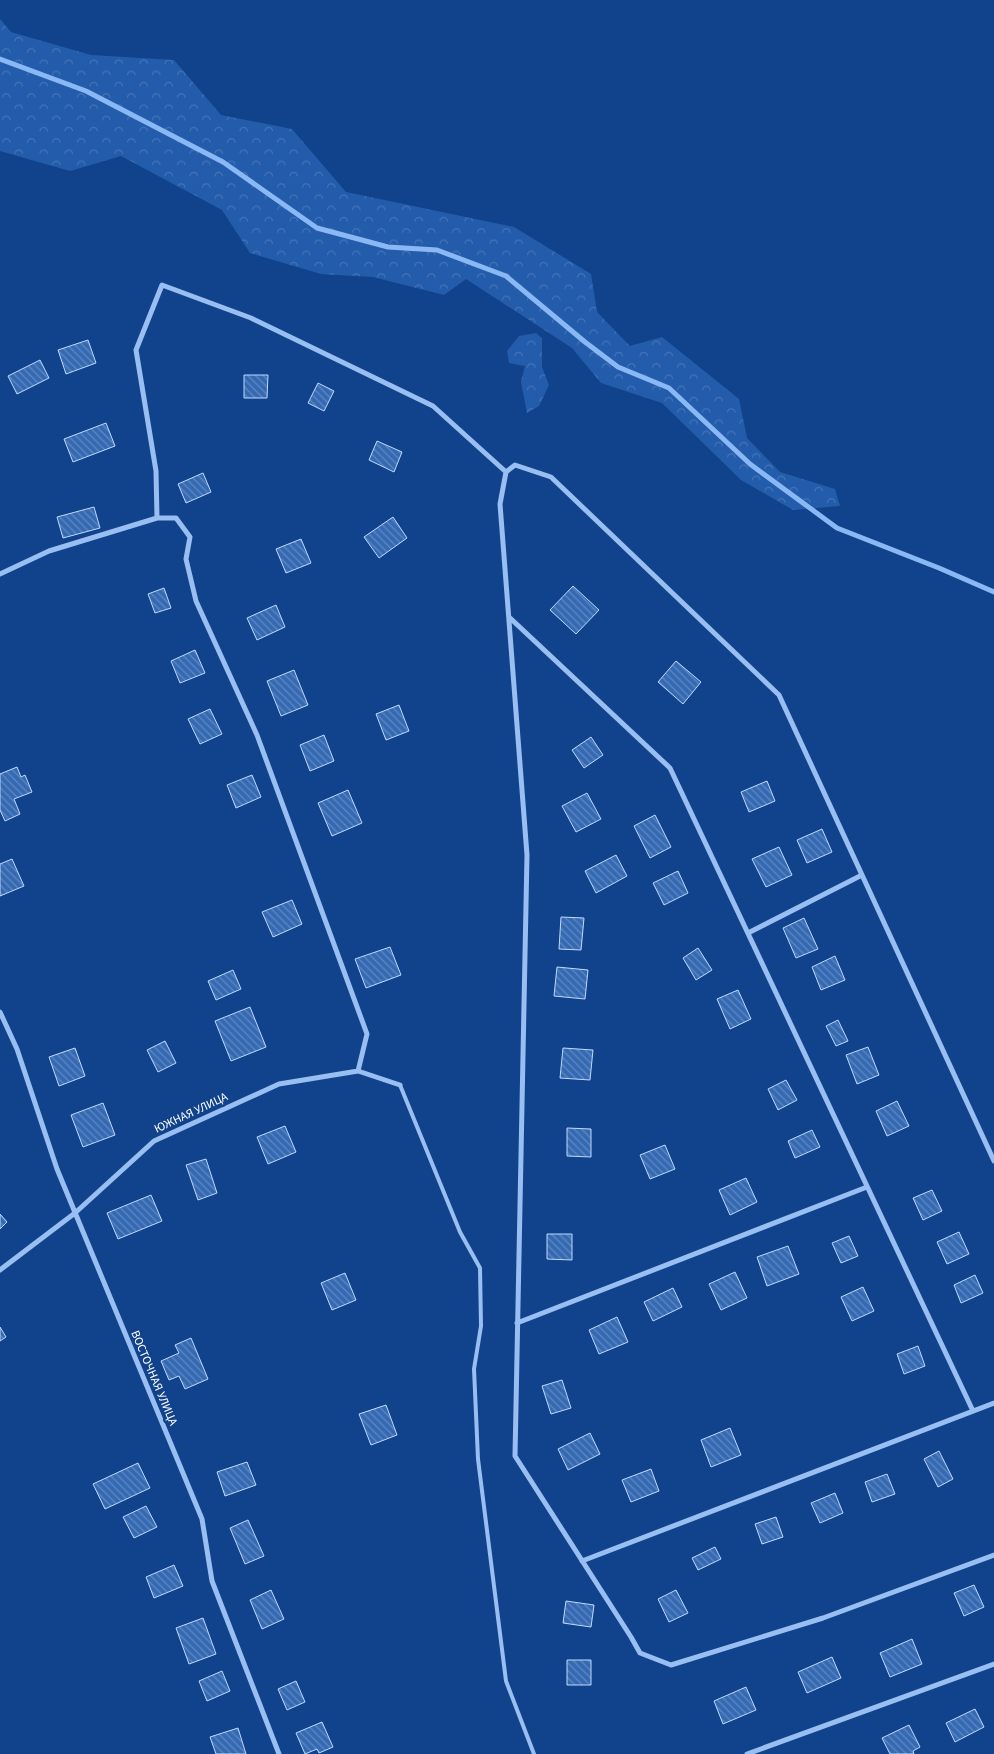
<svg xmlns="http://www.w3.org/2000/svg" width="994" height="1754" viewBox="0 0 994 1754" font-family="'Source Sans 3',sans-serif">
	<defs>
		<pattern id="forest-crowns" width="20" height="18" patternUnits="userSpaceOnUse" patternTransform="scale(1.25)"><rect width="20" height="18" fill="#235cab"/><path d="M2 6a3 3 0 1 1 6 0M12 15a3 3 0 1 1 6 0" fill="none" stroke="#4474b8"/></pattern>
		<pattern id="building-back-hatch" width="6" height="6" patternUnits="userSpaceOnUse" patternTransform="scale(1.25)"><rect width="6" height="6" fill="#356ab3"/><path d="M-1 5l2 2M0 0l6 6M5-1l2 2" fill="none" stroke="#5d88c2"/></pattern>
	</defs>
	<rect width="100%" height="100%" fill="#11438c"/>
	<path fill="url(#forest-crowns)" d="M0 19 11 32 91 55 174 60 221 115 292 129 346 192 514 227 591 274 597 312 630 346 662 337 739 399 747 438 780 472 835 489 840 506 793 510 741 480 662 403 601 383 572 348 466 279 444 295 373 277 321 274 250 253 222 210 121 156 70 171 0 151Z
		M536 333 542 338V367L549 385 539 406 527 413 521 382 525 366 509 363 507 351 519 336Z"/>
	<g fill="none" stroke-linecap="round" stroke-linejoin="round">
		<path stroke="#8ab8f5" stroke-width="5" d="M0 59 86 91 223 162 317 228 388 247 437 250 506 276 585 342 618 367 669 388 750 464 837 528 939 568 994 592"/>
	</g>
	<path fill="url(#building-back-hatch)" stroke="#c0d9fd" d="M88 340 96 363 66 374 58 350Z
		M40 360 49 378 17 394 8 376Z
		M244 375H268L267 398H244Z
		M318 383 334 391 324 411 308 403Z
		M106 423 115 446 73 462 64 439Z
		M377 441 402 452 394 472 369 460Z
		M203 473 211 492 186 503 178 484Z
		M94 507 100 528 63 538 57 517Z
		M393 517 407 538 379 558 364 537Z
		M301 539 311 563 286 573 276 549Z
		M573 586 599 610 576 634 550 610Z
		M164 588 171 608 155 613 148 594Z
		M276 605 285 627 257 640 247 618Z
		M195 650 205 673 180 683 171 661Z
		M676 661 701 682 683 704 658 682Z
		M294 670 308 705 281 716 267 681Z
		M399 705 409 731 386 740 376 714Z
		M210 709 222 734 200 744 188 719Z
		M324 735 334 761 310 771 300 745Z
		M591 737 603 755 584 768 572 750Z
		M17 767 21 777 25 775 32 792 14 799 20 814 5 821 0 810V774Z
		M252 775 261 797 236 808 227 785Z
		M767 781 775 801 749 812 741 792Z
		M348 790 362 823 332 836 318 803Z
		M587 793 601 819 576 832 562 806Z
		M655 815 671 847 650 858 634 826Z
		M822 829 832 852 807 863 797 840Z
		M779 847 792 875 766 887 752 859Z
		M616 855 627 876 596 893 585 871Z
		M12 859 24 886 0 896V864Z
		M678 871 688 893 664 905 653 883Z
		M292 900 302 924 273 937 262 912Z
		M561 917 584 918 581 950 559 949Z
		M804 918 818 949 796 958 783 928Z
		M390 947 401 975 366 988 355 959Z
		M698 948 712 970 696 980 683 958Z
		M835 956 845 980 821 990 812 967Z
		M557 967 588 970 585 999 554 996Z
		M233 970 241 989 216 1000 208 981Z
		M738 990 751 1019 730 1029 717 999Z
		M250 1007 266 1047 231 1061 215 1021Z
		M838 1020 848 1041 836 1046 826 1026Z
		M165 1041 176 1063 158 1072 147 1050Z
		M868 1047 879 1075 857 1084 846 1055Z
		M75 1048 85 1076 59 1086 49 1057Z
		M563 1048 593 1050 590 1080 560 1078Z
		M786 1080 797 1100 778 1110 768 1089Z
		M897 1101 909 1126 887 1136 876 1111Z
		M103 1103 115 1135 83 1147 71 1115Z
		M285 1126 296 1152 268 1164 257 1137Z
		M567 1128 591 1129V1157L567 1156Z
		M812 1130 820 1147 795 1158 788 1141Z
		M665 1145 675 1169 650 1179 640 1155Z
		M206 1159 217 1193 198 1200 186 1165Z
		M746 1178 757 1202 730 1215 719 1190Z
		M932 1190 942 1211 923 1220 913 1198Z
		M151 1195 162 1221 118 1239 107 1213Z
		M0 1214 7 1222 0 1229Z
		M959 1232 969 1254 947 1264 937 1242Z
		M547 1234H572V1260L547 1259Z
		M849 1236 858 1256 841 1263 832 1243Z
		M788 1246 799 1274 767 1286 757 1257Z
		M735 1272 747 1298 721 1310 709 1284Z
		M345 1273 356 1300 332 1310 321 1283Z
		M975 1275 983 1293 961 1303 954 1285Z
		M863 1287 874 1311 852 1321 841 1297Z
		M673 1288 682 1307 653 1321 644 1302Z
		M617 1317 628 1342 599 1354 589 1330Z
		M0 1327 6 1337 0 1341Z
		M191 1338 208 1379 185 1389 179 1376 169 1380 161 1361 179 1353 175 1345Z
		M918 1346 925 1366 904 1374 897 1354Z
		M562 1380 571 1408 551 1414 542 1386Z
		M386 1405 397 1435 371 1445 359 1414Z
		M730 1428 741 1455 711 1467 701 1440Z
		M590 1433 600 1454 568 1470 558 1449Z
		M939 1451 953 1479 938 1487 924 1459Z
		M247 1462 256 1485 225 1496 217 1472Z
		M138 1463 150 1488 105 1509 93 1484Z
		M651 1469 659 1491 631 1502 622 1480Z
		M887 1474 895 1494 872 1502 865 1482Z
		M835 1493 843 1513 820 1523 811 1503Z
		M146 1506 157 1527 134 1538 123 1517Z
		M776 1517 783 1537 762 1544 755 1524Z
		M248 1520 264 1556 245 1564 230 1528Z
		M715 1547 721 1559 698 1570 692 1558Z
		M174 1565 183 1586 154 1598 146 1577Z
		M974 1585 984 1607 964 1616 954 1593Z
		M271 1590 284 1619 262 1629 250 1600Z
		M676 1590 688 1613 669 1622 658 1599Z
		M566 1601 594 1605 591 1627 563 1623Z
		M203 1618 216 1654 189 1664 176 1628Z
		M912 1639 922 1664 890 1677 880 1653Z
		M832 1657 841 1678 807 1693 798 1672Z
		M567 1660H591V1685H567Z
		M222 1671 230 1691 207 1701 199 1681Z
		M296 1681 305 1702 287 1710 278 1689Z
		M746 1687 756 1710 723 1724 714 1701Z
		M975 1709 984 1727 955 1742 946 1723Z
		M322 1722 333 1747 319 1753 317 1749 305 1754 296 1733Z
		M909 1725 920 1747 913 1751 914 1754H890L882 1738Z
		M238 1728 246 1754H216L210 1737Z"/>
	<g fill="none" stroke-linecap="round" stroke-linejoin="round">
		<path stroke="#99bef1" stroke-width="4" d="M400 1085 460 1232 480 1268 481 1326 474 1369 478 1459 506 1681 534 1754"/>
		<path stroke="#99bef1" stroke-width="5" d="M157 518 156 471 136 350 162 285 251 318 433 406 506 472
			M0 574 49 551 157 518H176L190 537 186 559 196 601 257 735 367 1034 358 1071
			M509 617 670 768 973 1411
			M748 933 862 875
			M0 1012 17 1049 57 1169 202 1519 212 1581 279 1754
			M994 1161 779 695 551 477 515 465 506 472 500 504 527 855 515 1456 631 1637 640 1653 671 1665 823 1618 994 1555
			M0 1270 75 1213 154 1141 279 1084 358 1071 400 1085
			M517 1323 867 1187
			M582 1561 994 1403
			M747 1754 994 1664"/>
	</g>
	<g text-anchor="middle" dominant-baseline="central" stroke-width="5" stroke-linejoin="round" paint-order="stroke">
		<g font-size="12" fill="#fff" stroke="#11438c">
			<text transform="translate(191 1113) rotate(-25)">ЮЖНАЯ УЛИЦА</text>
			<text transform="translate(154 1378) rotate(67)">ВОСТОЧНАЯ УЛИЦА</text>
		</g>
	</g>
</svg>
